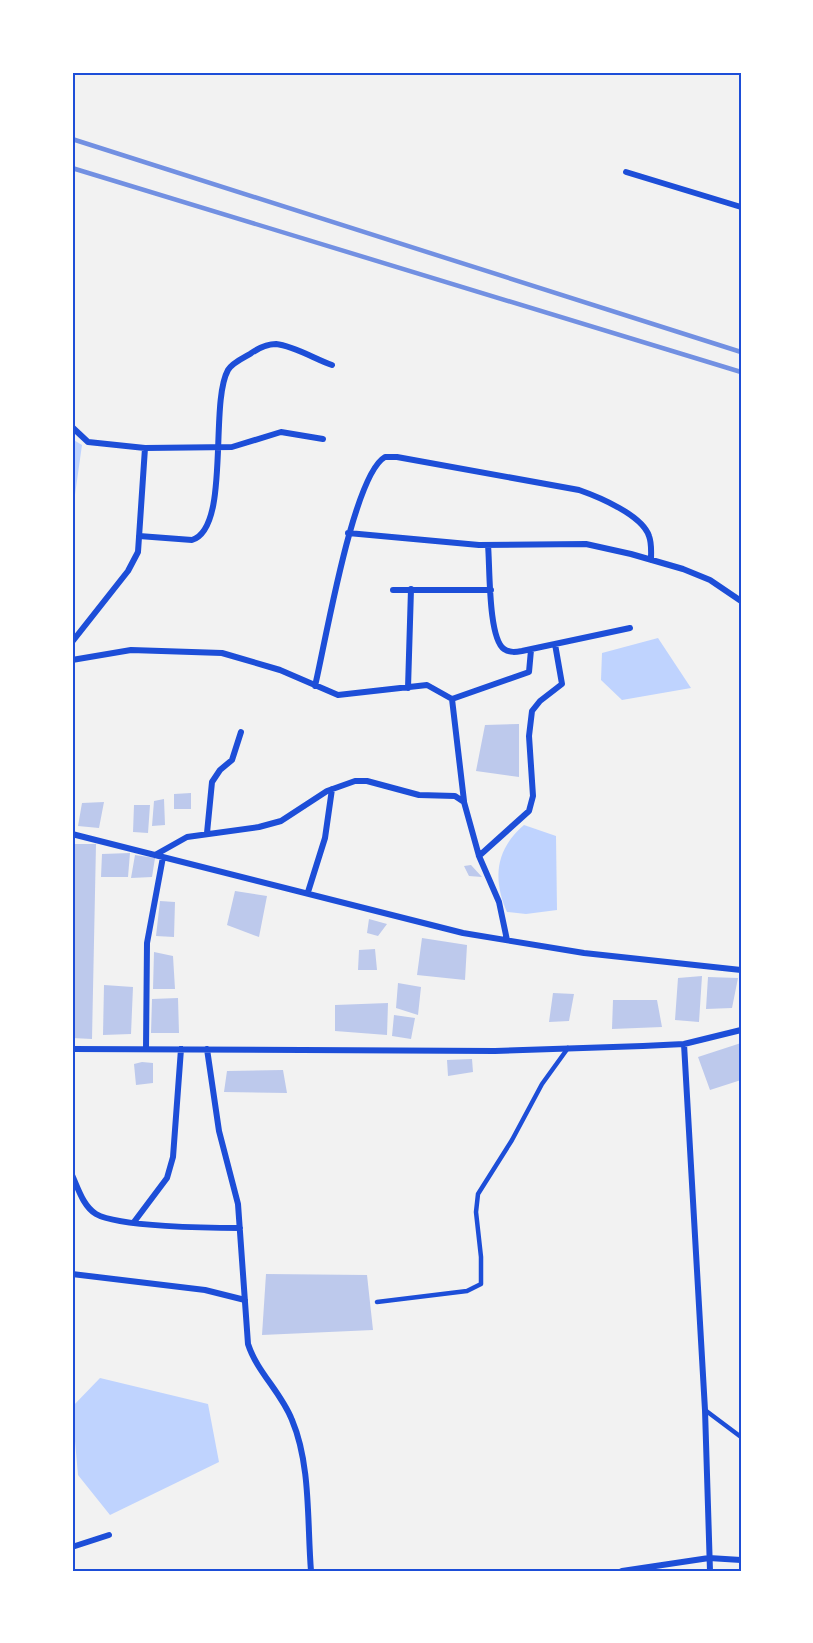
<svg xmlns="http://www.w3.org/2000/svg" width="813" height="1643" viewBox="0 0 813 1643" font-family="'Asap Condensed',sans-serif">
	<rect width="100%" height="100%" fill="#f2f2f2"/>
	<path fill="#bfd3fe" d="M72 439 82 445 72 516Z
		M658 638 691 688 622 700 601 680 602 653Z
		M524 825 556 836 557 910 526 914 507 912C492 878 496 849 524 825Z
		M100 1378 208 1404 219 1462 110 1515 78 1475 72 1407Z"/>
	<path fill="#bdc9ec" d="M519 724V777L476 771 485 725Z
		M191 793V809H174V794Z
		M164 799 165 825 152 826 154 801Z
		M104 802 99 828 78 826 82 803Z
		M134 805H150L148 833 133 832Z
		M72 844H96L92 1039 72 1038Z
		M130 853 128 877H101L102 854Z
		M135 855 155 858 152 877 131 878Z
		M471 865 482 877 469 876 464 866Z
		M235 891 267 896 259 937 227 925Z
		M160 901 175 902 174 937 156 936Z
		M369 919 387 924 378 936 367 933Z
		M422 938 467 945 465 980 417 975Z
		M375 949 377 970H358L359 950Z
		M154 952 173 956 175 989H153Z
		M702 976 699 1022 675 1020 678 978Z
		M708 977 738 978 732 1008 706 1009Z
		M398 983 421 987 418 1015 396 1008Z
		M104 985 133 987 131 1034 103 1035Z
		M553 993 574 994 569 1021 549 1022Z
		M178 998 179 1033H151L152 999Z
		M613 1000H657L662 1027 612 1029Z
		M388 1003 387 1035 335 1031V1005Z
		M394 1015 415 1018 411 1039 392 1036Z
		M741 1043V1080L710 1090 698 1057Z
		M472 1059 473 1072 448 1076 447 1060Z
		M142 1062 153 1063V1083L136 1085 134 1064Z
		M283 1070 287 1093 224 1092 227 1071Z
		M266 1274 367 1275 373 1330 262 1335Z"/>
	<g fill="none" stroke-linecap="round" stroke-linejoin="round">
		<path stroke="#1d4ed8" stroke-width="4.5" d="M377 1302 467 1291 481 1284V1257L476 1212 478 1194 512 1140 542 1084 568 1048
			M705 1410 741 1437"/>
		<path stroke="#1d4ed8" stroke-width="6" d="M626 172 741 207
			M72 427 88 442 145 448 232 447 281 432 323 439
			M348 533 479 545 586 544 631 554 683 569 710 580 741 601
			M139 536 192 540C231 528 209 404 228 370 232 363 243 358 250 354 257 349 267 344 276 344 294 346 315 359 332 365
			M488 545C490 566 488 638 504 649 510 653 516 652 522 651L630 628
			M393 590H491
			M72 642 128 571 138 552 145 448
			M72 660 131 650 222 653 280 670 338 695 427 685 452 699 529 672 531 650
			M315 686C325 645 353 475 385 457H397L579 490C599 497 642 515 649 536 652 544 651 552 651 560
			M408 688 411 589
			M452 699 464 801
			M207 833 212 782 220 770 232 760 241 732
			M72 834 463 933 584 953 741 970
			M155 855 187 837 259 827 281 821 327 791 355 781H367L419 795 455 796 464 802 479 856 499 902 507 940
			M479 856 529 811 533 796 529 736 532 711 540 701 562 684 555 644
			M308 892 325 838 332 789
			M684 1044 705 1410 710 1571
			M72 1049 495 1051 643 1046 684 1044 741 1030
			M146 1049 147 943 163 857
			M207 1049 219 1131 238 1204 248 1344C257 1372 281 1392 292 1420 311 1465 307 1522 311 1571
			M72 1175C78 1188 83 1206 96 1214 118 1227 211 1228 240 1228
			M134 1222 167 1178 173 1157 181 1049
			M72 1274 205 1290 245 1300
			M72 1547 109 1535
			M622 1571 709 1558 741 1560"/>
		<path stroke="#7290e2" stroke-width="4.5" d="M72 139 741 352
			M72 168 741 372"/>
	</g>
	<rect width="813" height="1643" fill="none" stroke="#ffffff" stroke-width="147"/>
	<rect x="74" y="74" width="666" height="1496" fill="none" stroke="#1d4ed8" stroke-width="2"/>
</svg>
